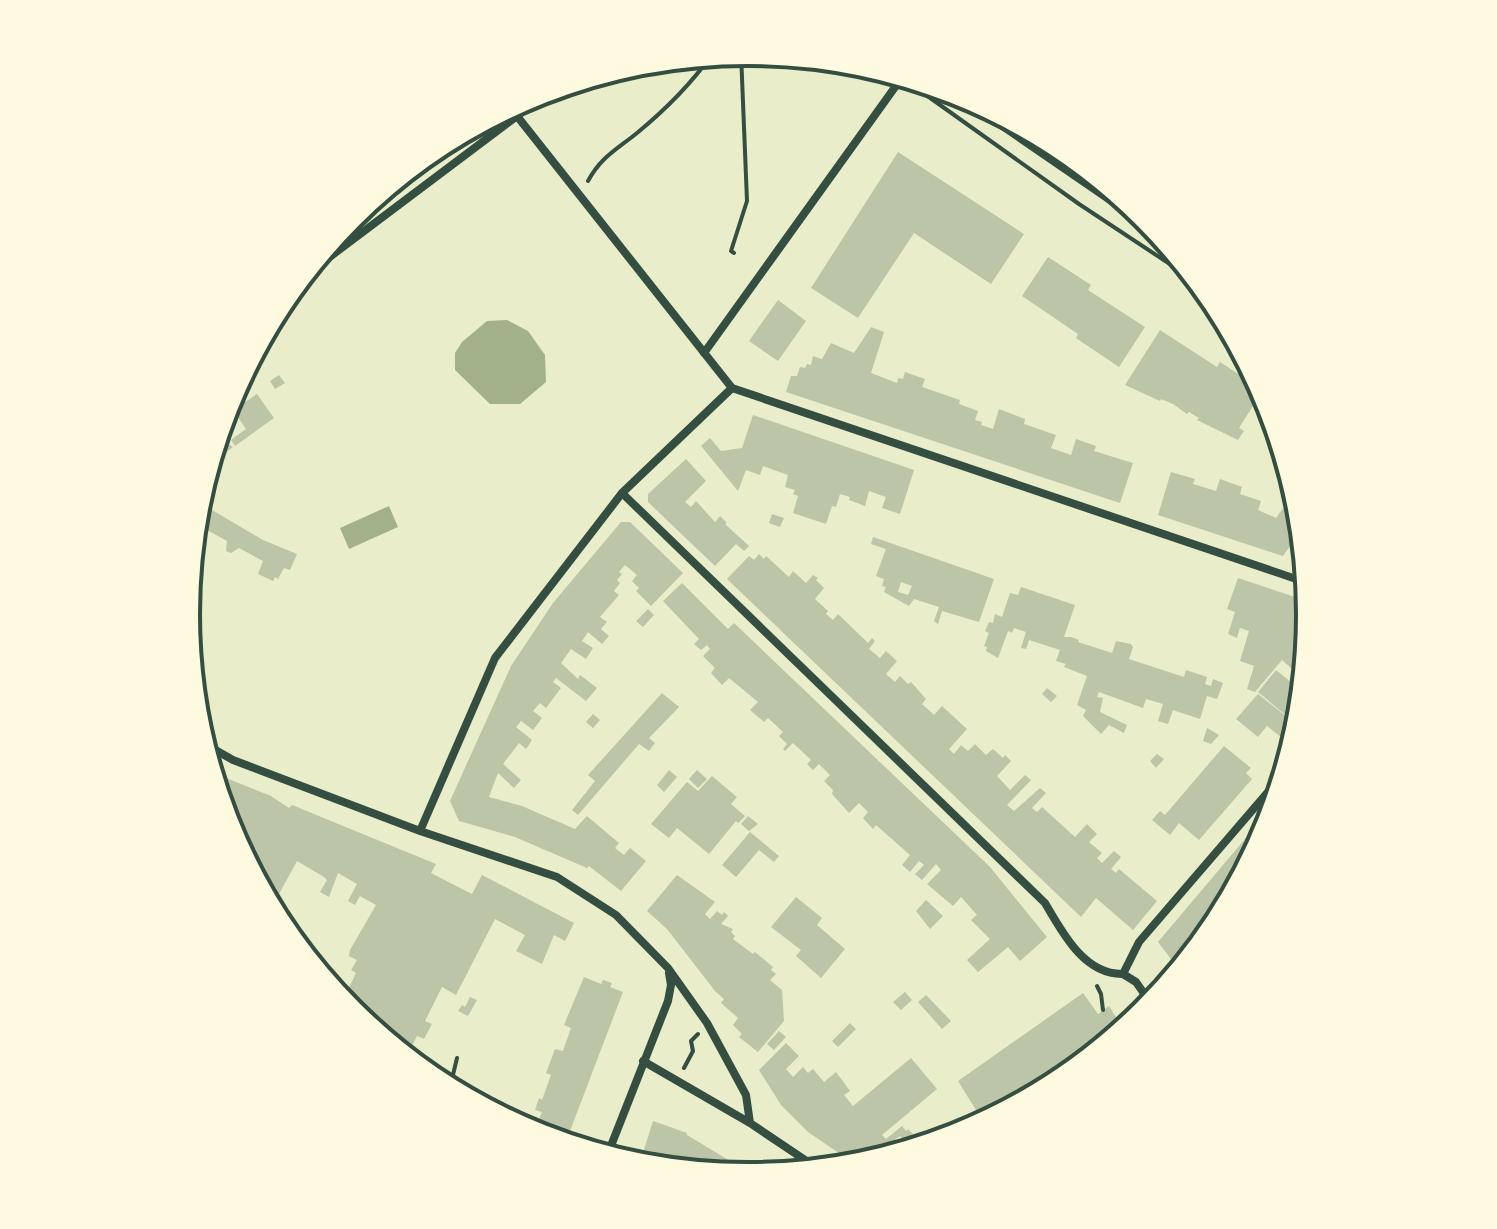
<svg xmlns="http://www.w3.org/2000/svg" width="1497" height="1229" viewBox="0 0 1497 1229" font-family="Arial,sans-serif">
	<rect width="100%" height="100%" fill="#e9edc9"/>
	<path fill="#a3b18a" d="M507 320 528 331 545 355 546 382 520 404H490L455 370V353L462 342 487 321Z
		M389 506 398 527 349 549 340 528Z"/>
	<path fill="#bcc5a7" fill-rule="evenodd" d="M577 82 581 94 534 110 529 97Z
		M898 152 1024 234 991 284 914 233 858 318 811 288Z
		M1048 257 1091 285 1088 290 1145 327 1119 367 1076 338 1078 334 1022 296Z
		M778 300 806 321 778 361 749 341Z
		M871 327 884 332 871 373 897 383 898 378 903 379 905 372 925 379 922 387 960 400 959 404 978 411 975 420 982 422 981 425 993 429 999 409 1025 419 1024 424 1056 435 1051 448 1071 455 1076 439 1096 446 1094 451 1133 463 1120 503 786 392 791 376H797L800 367 805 368 807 364 811 365 813 356 822 359 831 343 854 353Z
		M1160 330 1217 367 1220 362 1263 390 1239 428 1244 431 1238 440 1197 420 1199 418 1189 412 1187 414 1173 404 1161 399 1160 401 1125 385Z
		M279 375 285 383 275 389 270 381Z
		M257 394 274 418 235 446 231 440 246 429 233 410Z
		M753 415 914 470 900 514 882 508 886 497 869 491 865 506 849 500 850 497 840 494 836 507 832 506 826 524 793 513 798 496 793 494 795 490 785 487 788 475 763 466 760 475 746 470 738 491 701 446 710 438 721 451 742 448Z
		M219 438 233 447 209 465 216 441Z
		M686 459 706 481 685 502 691 507 696 501 715 522 720 516 727 523 725 524 749 546 744 551 736 544 715 566 648 502V494Z
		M1171 472 1195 479 1193 484 1216 491 1220 479 1242 487 1240 494 1261 501 1258 510 1276 518 1296 490 1303 528 1283 556 1158 515Z
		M200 493 203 498 210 501 207 507 263 540 297 554 290 570 284 568 278 579 275 577 273 581 258 574 263 561 239 548 231 553 226 551 227 541 200 526 194 532Z
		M772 514 784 518 780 527 769 523Z
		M621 522H630L683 573 651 606 636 591 639 588 632 581 637 575 625 565 619 572 622 574 617 580 620 583 614 591 619 595 600 617 607 622 601 629 609 636 602 644 588 632 582 641 593 648 586 659 571 649 561 663 578 679 580 675 597 688 586 701 556 678 553 682 561 688 546 708 540 703 533 711 542 718 533 730 521 721 516 727 532 740 526 749 519 743 503 764 521 780 514 788 498 773 489 797 522 806 575 829 587 816 619 843 615 848 624 855 630 848 646 861 621 891 589 866 587 868 515 837 459 821 450 801 511 666 553 603Z
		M873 537 994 579 979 622 942 611 938 624 934 621 939 607 914 599 909 606 884 592 886 587 882 586 884 579 876 576 886 549 871 544ZM901 582 912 586 908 595 898 592Z
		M759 554 764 559 766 556 789 577 793 571 806 583 813 575 818 578 816 580 824 588 815 599 828 611 826 614 833 620 838 614 868 643 872 638 875 641 869 649 880 658 886 651 897 661 886 674 895 682 900 676 908 684 911 682 926 699 922 704 934 715 942 706 967 729 949 749 954 754 961 745 968 751 975 744 986 755 993 749 1003 758 1005 755 1011 761 997 776 1010 790 1025 775 1031 780 1007 805 1014 811 1040 788 1046 793 1032 808 1037 812 1042 807 1075 837 1087 824 1097 834 1089 842 1102 853 1097 858 1102 863 1114 851 1121 857 1111 869 1116 873 1119 869 1157 901 1133 930 1096 898 1081 917 727 579 749 556 754 560Z
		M1238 578 1310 602 1311 615 1305 675 1302 678 1282 660 1255 692 1247 689 1254 666 1240 661 1249 631 1240 628 1237 638 1228 634 1235 612 1227 609Z
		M682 583 728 629 734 623 990 867 1047 937 1020 961 1008 947 978 972 967 960 990 939 971 920 977 915 961 897 953 906 927 884 941 870 936 864 922 880 915 874 924 865 919 861 910 872 902 865 910 855 876 825 873 829 863 818 868 812 859 803 849 813 840 803 832 794 833 790 824 781 830 775 819 764 813 770 807 764 811 760 793 743 785 751 783 749 787 744 779 736 783 732 768 718 764 722 750 710 758 702 729 678 722 685 711 673 715 668 703 656 710 649 707 645 701 650 694 644 699 639 663 601Z
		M1021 587 1075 605 1064 637H1071L1079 640 1078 642 1112 653 1116 641 1131 644 1133 647 1129 659 1184 677 1186 670 1207 677 1205 684 1211 686 1213 679 1223 683 1217 699 1207 696 1200 719 1173 710 1168 724 1158 721 1163 704 1146 699 1143 708 1099 692 1097 697 1103 698 1100 712 1127 725 1124 733 1109 725 1101 734 1083 716 1086 710 1077 705 1087 676 1064 667 1066 664 1056 661 1060 650 1029 640 1026 649 1021 648 1026 632 1014 628 1012 633 1008 631 998 658 986 651 987 647 984 646 989 633 985 631 989 622 993 623 995 614 1002 617 1010 593 1018 595Z
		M648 609 654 615 643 627 636 621Z
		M1276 670 1303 692 1302 701 1295 710 1299 713 1295 718 1291 715 1289 718 1258 692Z
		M1047 688 1057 696 1051 702 1042 694Z
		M662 693 679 707 649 738 655 743 649 751 639 744 578 815 572 810 595 781 588 775Z
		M1258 694 1293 722 1281 737 1267 726 1258 737 1236 719Z
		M593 714 600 720 593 728 586 722Z
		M1207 728 1219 735 1211 744 1203 741Z
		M1224 746 1251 768 1246 773 1252 779 1199 840 1179 823 1170 835 1152 820 1160 811 1165 815Z
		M1157 754 1164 759 1156 768 1150 761Z
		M669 770 677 777 664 792 657 785Z
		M697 770 707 779 698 788 689 779Z
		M211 772 271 796 289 808 292 805 436 864 431 873 472 894 482 875 574 923 565 941 554 935 542 964 516 951 525 935 495 919 456 995 442 987 425 1021 432 1024 424 1039 417 1036 406 1057 350 1012 342 1002 356 973 351 970 357 960 349 956 350 950 376 905 360 896 355 905 348 901 357 884 338 873 329 897 320 892 327 880 324 877 297 861 271 909 238 848 247 830 237 825 232 836Z
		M712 776 737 797 731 804 745 816 738 823 736 821 709 854 677 828 669 838 651 824 687 782 698 791Z
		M1277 801 1268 830 1217 925 1214 923 1202 938 1197 947H1200L1180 971 1158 942Z
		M748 816 758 824 749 831 741 824Z
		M750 832 779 856 774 862 759 850 736 877 722 865Z
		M677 875 715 902 705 914 710 919 717 911 722 915 724 912 728 916 721 924 733 929 731 932 735 936 733 939 753 954 755 952 773 967 771 970 776 974 770 980 782 990 784 1021 758 1052 739 1037 742 1034 733 1025 738 1018 721 1003 724 999 715 991 667 929 647 911Z
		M796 897 822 918 817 925 845 949 821 978 796 956 801 950 771 927Z
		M926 900 943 916 930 929 916 911Z
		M584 977 601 984 603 980 612 983 610 987 623 992 565 1144 533 1134 542 1112 535 1110 539 1098 542 1100 551 1075 546 1073 555 1049 563 1051 571 1028 564 1025Z
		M905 992 912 1000 901 1010 893 1002Z
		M1083 993 1098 1014 1109 1006 1124 1030 1061 1082 984 1123 958 1081Z
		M926 995 951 1021 942 1029 918 1002Z
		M470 997 477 1000 468 1016 458 1011 462 1005 465 1007Z
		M850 1023 856 1029 838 1047 832 1041Z
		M779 1031 786 1037 774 1050 767 1044Z
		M786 1043 799 1056 786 1069 793 1077 803 1067 808 1073 813 1069 824 1082 836 1072 850 1091 844 1095 853 1106 911 1058 937 1089 882 1135 886 1139 902 1126 906 1131 908 1129 913 1134 904 1141 900 1136 894 1140 902 1149 908 1151 858 1166 808 1132 781 1105 759 1070Z
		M653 1121 687 1133V1135L755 1176 691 1171 675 1161 672 1169 639 1166Z"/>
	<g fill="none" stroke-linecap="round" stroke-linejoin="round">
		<path stroke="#344e41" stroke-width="4" d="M912 85 1079 204 1203 286
			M588 181C601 157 616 150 637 133 665 110 690 85 711 56
			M734 253 731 251 747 201 741 53
			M1097 986 1101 994 1103 1010
			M1119 1022 1134 1012
			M684 1068 693 1051 691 1041 698 1034
			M446 1087 452 1079 457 1058"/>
		<path stroke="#344e41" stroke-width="8" d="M953 92 1161 235
			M514 105 517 116 732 388 1308 583
			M299 280 517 116
			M704 353 903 76
			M622 493 1045 903C1062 932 1084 975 1123 974
			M203 743 233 760 420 831 557 877 616 915 668 968 707 1023 746 1095 750 1123
			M420 831 495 658 622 493 732 388
			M1123 974 1139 942 1286 771
			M1123 974 1136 982 1152 1005
			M643 1061 750 1123 820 1170
			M607 1156 668 1001 671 985 669 973"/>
	</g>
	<path d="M0 0H1497V1229H0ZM200 614a548 548 0 1 1 1096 0a548 548 0 1 1-1096 0Z" fill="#fefae0" fill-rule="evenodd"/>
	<path fill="none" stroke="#344e41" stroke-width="4" d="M200 614a548 548 0 1 1 1096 0a548 548 0 1 1-1096 0Z"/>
</svg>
